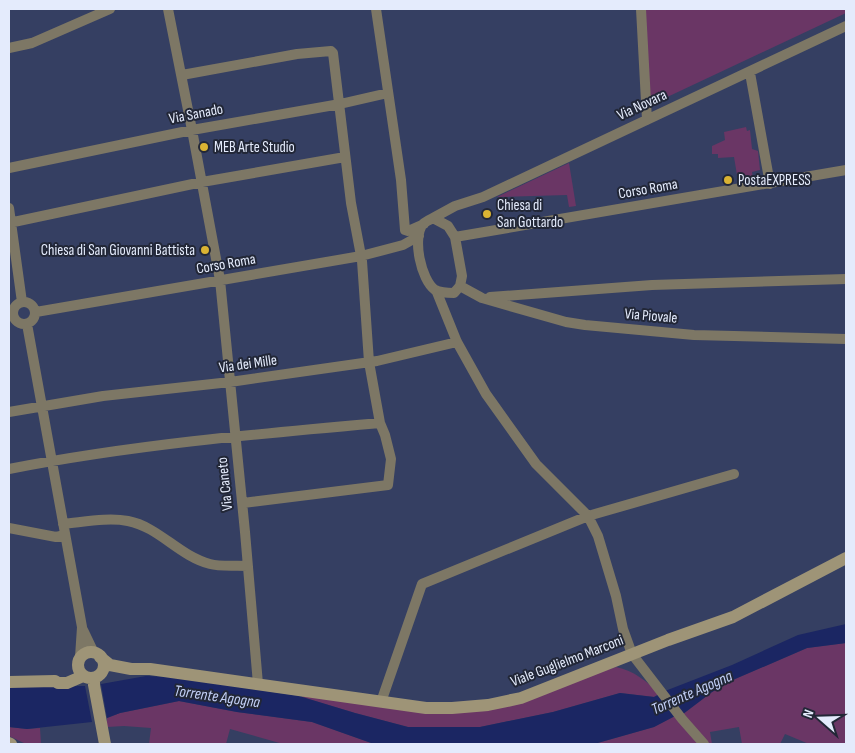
<svg xmlns="http://www.w3.org/2000/svg" width="855" height="753" viewBox="0 0 855 753" font-family="'Sofia Sans Condensed',sans-serif">
	<rect width="100%" height="100%" fill="#353f62"/>
	<path fill="#6a3665" d="M641 9H846V13L646 107Z
		M746 127 747 131 750 130 752 149 758 151 760 170 752 172 753 178 738 181 734 157 718 158V154H712V146L725 140 724 132Z
		M569 163 576 206 569 207 567 195 497 197Z
		M846 643V744H809L785 734 780 744H742L739 727 710 732 712 744H708L683 714 712 692 735 679 807 648Z
		M616 667C634 671 647 681 659 694L654 697 620 693 553 712 480 727H408L355 713 302 697V694L426 708 488 705Z
		M179 701 237 712 312 722 374 744H283L230 729 226 744H149L151 728 124 726 107 727V718L120 713Z
		M675 716 698 744H594L654 727Z
		M9 727 27 729 40 728 41 744H26L9 736Z"/>
	<path fill="#1b2663" d="M846 624V643L807 648 735 679 712 692 683 714 676 705 678 703 676 700 672 701 665 691 732 665 798 635Z
		M146 676 171 677 299 696 355 713 408 727H480L553 712 620 693 654 697 658 695 675 716 654 727 594 744H374L312 722 237 712 179 701 120 713 107 718 101 684Z
		M85 686 92 722 27 729 9 727V687Z"/>
	<g fill="none" stroke-linecap="round" stroke-linejoin="round">
		<path stroke="#7d7765" stroke-width="10" d="M168 9 192 130 220 280 245 532 258 684
			M376 9 401 180 405 230 408 231 424 224
			M641 9 647 120
			M9 48 32 43 110 9
			M750 73 770 184
			M182 75 297 54 331 51 333 53 351 203 362 261 369 362 380 423 385 435 391 459 388 485 243 503
			M9 168 192 130 340 104 388 93
			M9 208 22 302
			M433 218 455 206 483 197 846 26
			M433 218 448 226 455 237 462 276 460 286 454 293C448 293 441 293 435 290 421 280 412 238 423 224 425 222 431 219 433 218Z
			M9 223 202 182 345 157
			M455 237 846 170
			M460 286 482 298 566 322 585 325 694 335 846 339
			M436 290 457 342 486 394 536 464 588 516 598 536 616 596 623 629 632 654 682 719 704 744
			M490 297 652 285 846 279
			M13 313a11 11 0 1 1 22 0a11 11 0 1 1-22 0Z
			M36 312 361 256 403 245 419 236
			M27 324 82 627 80 657
			M9 412 103 396 230 382 377 361 457 342
			M9 469C131 445 256 434 380 423
			M63 524C84 522 108 517 128 521 159 527 179 556 210 564 221 567 236 565 248 566
			M9 528 56 537 65 535
			M83 630 94 653
			M381 702 422 584 588 516 734 474"/>
		<path stroke="#9e9477" stroke-width="12" d="M78 665a13 13 0 1 1 26 0a13 13 0 1 1-26 0Z
			M100 657 110 665 131 669H150L426 708H452L488 705 521 698 668 640 733 617 846 558
			M94 678V685L105 744
			M9 682 55 681 58 683H67L83 676
			M9 743 11 744"/>
	</g>
	<g fill="#dab333" stroke="#222737" stroke-width="2">
		<circle cx="204" cy="147" r="5"/>
		<circle cx="728" cy="180" r="5"/>
		<circle cx="487" cy="214" r="5"/>
		<circle cx="205" cy="250" r="5"/>
	</g>
	<g text-anchor="middle" dominant-baseline="central" stroke-width="4" stroke-linejoin="round" paint-order="stroke">
		<g font-size="15" fill="#e4ebfc" stroke="#222737">
			<text transform="translate(642 105) rotate(-25)">Via Novara</text>
			<text transform="translate(196 114) rotate(-11)">Via Sanado</text>
			<text transform="translate(648 189) rotate(-10)">Corso Roma</text>
			<text transform="translate(226 264) rotate(-10)">Corso Roma</text>
			<text transform="translate(651 316) rotate(5)">Via Piovale</text>
			<text transform="translate(248 364) rotate(-8)">Via dei Mille</text>
			<text transform="translate(225 484) rotate(-96)">Via Caneto</text>
			<text transform="translate(567 661) rotate(-21)">Viale Guglielmo Marconi</text>
		</g>
		<g font-size="15" fill="#e4ebfc" stroke="#222737" text-anchor="start">
			<text x="214" y="147">MEB Arte Studio</text>
			<text x="738" y="180">PostaEXPRESS</text>
			<text x="497" y="205">Chiesa di<tspan x="497" dy="17">San Gottardo</tspan></text>
			<text x="195" y="250" text-anchor="end">Chiesa di San Giovanni Battista</text>
		</g>
		<g font-size="16" font-style="italic" fill="#c3d0f7" stroke="#222737">
			<text transform="translate(692 693) rotate(-24)">Torrente Agogna</text>
			<text transform="translate(217 697) rotate(8)">Torrente Agogna</text>
		</g>
	</g>
	<rect width="855" height="753" fill="none" stroke="#e4ebfc" stroke-width="20"/>
	<g transform="translate(820 718) rotate(290)" stroke="#222737" stroke-width="4" paint-order="stroke">
	<path d="M0-4L9 19L0 12L-9 19Z" fill="#e4ebfc"/>
	<text y="-8" font-size="14" font-weight="bold" text-anchor="middle" fill="#e4ebfc">N</text>
	</g>
</svg>
